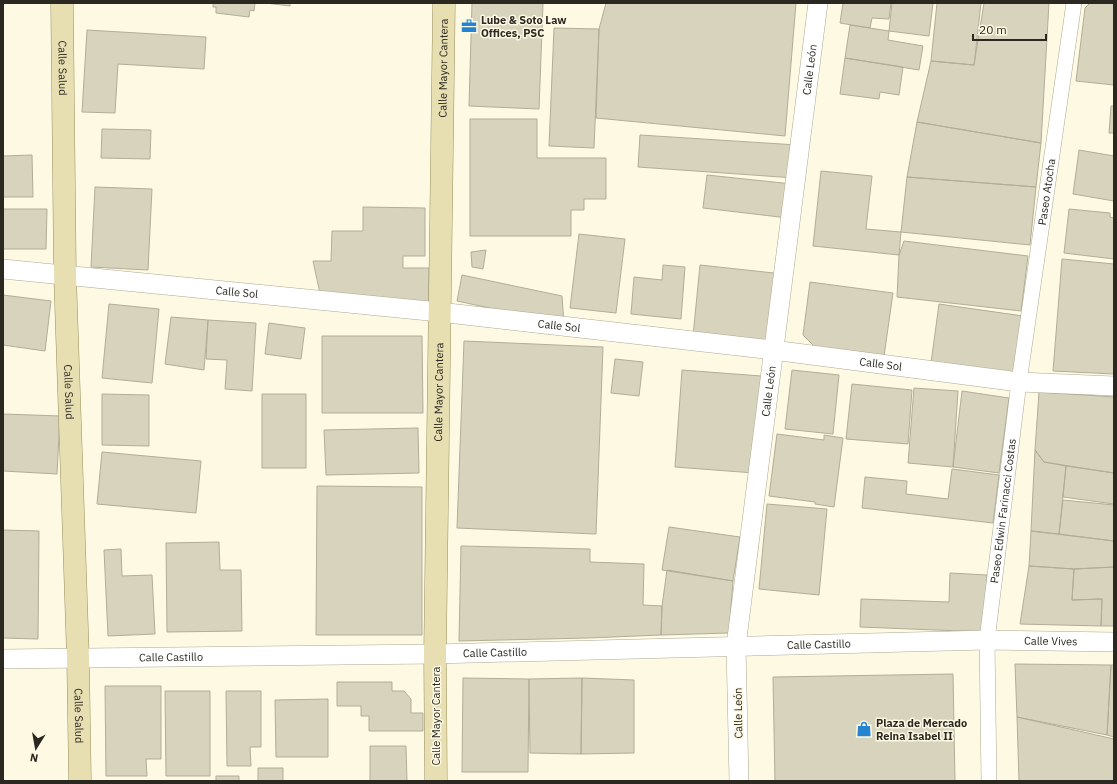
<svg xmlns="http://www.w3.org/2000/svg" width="1117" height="784" viewBox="0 0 1117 784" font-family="'IBM Plex Sans',sans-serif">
	<rect width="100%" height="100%" fill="#fdf9e3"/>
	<path fill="#d7d3bd" stroke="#b1ad98" d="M213 3H255L254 11 250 10 249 17 216 13V7H213Z
		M265 3H290V6Z
		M472 3H543L539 109 469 106Z
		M606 3H796L785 136 596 118 599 29Z
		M843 3H891L889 19 872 18 870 28 840 23Z
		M892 3H933L929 36 889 31Z
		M937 3H981L974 65 931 61Z
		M984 3H1049L1041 143 917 122 931 61 974 65Z
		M1090 3H1114V85L1076 81 1085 8Z
		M850 25 889 31 888 40 923 46 919 70 845 58Z
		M554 28 599 29 594 148 549 146Z
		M87 30 206 37 204 69 118 64 115 113 82 112Z
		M845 58 903 67 899 95 880 92 879 99 840 94Z
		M1111 106H1114V133H1109Z
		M470 119H537V158H606V199H584V210H571V236H470Z
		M917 122 1041 143 1036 187 907 177Z
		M102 129 151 130 150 159 101 158Z
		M640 135 797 145 795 178 638 167Z
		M1079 150 1114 156V201L1073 194Z
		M32 155 33 197H3V156Z
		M821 171 872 176 866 229 901 232 899 255 813 246Z
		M707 175 792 184 788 218 703 208Z
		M907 177 1036 187 1030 245 901 232Z
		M95 187 152 189 148 270 91 267Z
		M363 207 425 208V256H403V268H429V306L321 298 313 261H331L332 231H363Z
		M3 209H47L46 249H3Z
		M1069 209 1110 213V217L1114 218V259L1064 253Z
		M579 234 625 239 616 313 570 308Z
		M904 241 1028 256 1021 311 897 297 899 255Z
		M486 250 483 269 472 267 471 252Z
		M1062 259 1114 264V374L1053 371Z
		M663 265 685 267 681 319 631 314 634 277 662 280Z
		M700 265 783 274 769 343 693 336Z
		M462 275 562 296 564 324 457 301Z
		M810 282 893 293 884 356 815 347 803 335Z
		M3 295 51 301 45 351 3 345Z
		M109 304 159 309 152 383 102 378Z
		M939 304 1023 316 1014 376 931 363Z
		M171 317 208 320 204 370 165 364Z
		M208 320 256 323 252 391 225 389 227 360 206 359Z
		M269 323 305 328 301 359 265 354Z
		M322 336H422L423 413H322Z
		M464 341 603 347 596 534 457 528Z
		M615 359 643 362 639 396 611 393Z
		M682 370 761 376 754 473 675 467Z
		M792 370 839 375 833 434 785 429Z
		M852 384 912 390 908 444 846 439Z
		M914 388 958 391 953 467 908 463Z
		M962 391 1009 398 999 473 953 467Z
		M1039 392 1114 397V473L1044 462 1035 450Z
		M102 394 149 395V446L102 445Z
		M262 394H306V468H262Z
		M3 414 60 416 57 474 3 471Z
		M418 428 419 473 326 475 324 430Z
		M777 434 824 440V435L843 438 834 507 815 504V502L769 496Z
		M1035 450 1044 462 1066 466 1059 534 1031 531Z
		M102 452 201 461 196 513 97 504Z
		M1066 466 1114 473V504L1063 497Z
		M952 469 999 475 993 523 862 508 865 477 907 481 906 494 948 499Z
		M317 486 422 487V635H316Z
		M1063 500 1114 505V541L1059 534Z
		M767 504 827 509 819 595 759 589Z
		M669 527 740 537 733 581 662 570Z
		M3 530 39 531 38 639 3 638Z
		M1031 531 1114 541V567L1074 569 1029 566Z
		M219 542 220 570H241L242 631 167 632 166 543Z
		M461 546 590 549V562L644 564 643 605 662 606 661 635 588 638 459 641Z
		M121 549 122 576 152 575 155 634 108 636 104 550Z
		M1029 566 1074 569 1072 600 1102 599 1101 626 1020 624Z
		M1114 567V626H1101L1102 599 1072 600 1074 569Z
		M667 570 733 581 729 633 661 635 662 606Z
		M950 573 987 575 986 632 860 627 861 599 949 602Z
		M1015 664 1111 665 1107 735 1017 717Z
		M1111 665H1114V737L1107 735Z
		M953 674 955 781H775L773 677Z
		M463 678 529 679 528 772H462Z
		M582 678 634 680V753L581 754Z
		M582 678 581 754 530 753 529 679Z
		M337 682H392V691H404L411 699V713H423V731H369V716H361V706H337Z
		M105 686H161V759H146L147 776H106Z
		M165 691H210V776H166Z
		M226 691H261V747H250L251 766H227Z
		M328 699V757H276L275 700Z
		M1017 717 1114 739V781H1019Z
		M370 746H406L407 781H370Z
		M258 768H283V781H258Z
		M216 776H239V781H216Z"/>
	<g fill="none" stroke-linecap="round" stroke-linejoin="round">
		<g stroke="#ada994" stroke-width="16">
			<g id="pedestrian">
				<path id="s1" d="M989 781 987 640 1019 382 1074 3"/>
			</g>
		</g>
		<g stroke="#ada994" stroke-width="20">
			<g id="minor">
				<path id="s2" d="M3 269 439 312 773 350 1019 382 1114 386"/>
				<path id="s3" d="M3 659 435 654 987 640 1114 642"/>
				<path id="s4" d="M739 781 736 646 818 3"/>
			</g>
		</g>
		<g stroke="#9a905d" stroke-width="23">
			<g id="primary">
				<path id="s5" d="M62 3 65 275 78 658 80 781"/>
				<path id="s6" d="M436 781 435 654 444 3"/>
			</g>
		</g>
		<use href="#pedestrian" stroke="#fff" stroke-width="15"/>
		<use href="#minor" stroke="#fff" stroke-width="19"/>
		<use href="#primary" stroke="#e7deb2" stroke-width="22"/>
	</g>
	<defs>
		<g id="office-bare" transform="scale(1.2)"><path d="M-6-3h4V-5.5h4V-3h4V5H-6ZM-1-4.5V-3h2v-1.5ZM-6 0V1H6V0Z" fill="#2583d0" stroke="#fdf9e3" stroke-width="2.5" paint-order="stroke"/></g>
		<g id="shop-bare" transform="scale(1.2)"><path d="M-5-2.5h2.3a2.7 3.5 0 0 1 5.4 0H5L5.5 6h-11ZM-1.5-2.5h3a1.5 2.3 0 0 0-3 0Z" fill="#2583d0" stroke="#fdf9e3" stroke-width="2.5" paint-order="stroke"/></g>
	</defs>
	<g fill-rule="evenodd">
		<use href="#office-bare" x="469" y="26"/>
		<use href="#shop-bare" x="864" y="729"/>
	</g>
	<g text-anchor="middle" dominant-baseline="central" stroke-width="3" stroke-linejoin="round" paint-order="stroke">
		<g font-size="11" font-weight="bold" fill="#2a2820" stroke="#fdf9e3" text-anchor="start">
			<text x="481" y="20">Lube &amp; Soto Law<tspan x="481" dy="13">Offices, PSC</tspan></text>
			<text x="876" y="723">Plaza de Mercado<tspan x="876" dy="13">Reina Isabel II</tspan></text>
		</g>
		<g font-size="11" fill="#2a2820" stroke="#fdf9e3">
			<text stroke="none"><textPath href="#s5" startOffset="65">Calle Salud</textPath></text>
			<text stroke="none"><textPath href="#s6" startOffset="713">Calle Mayor Cantera</textPath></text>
			<text stroke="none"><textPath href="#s4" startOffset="716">Calle León</textPath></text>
			<text stroke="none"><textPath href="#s1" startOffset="593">Paseo Atocha</textPath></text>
			<text stroke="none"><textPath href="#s2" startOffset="235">Calle Sol</textPath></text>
			<text stroke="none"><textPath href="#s2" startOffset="559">Calle Sol</textPath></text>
			<text stroke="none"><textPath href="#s2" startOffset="883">Calle Sol</textPath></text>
			<text stroke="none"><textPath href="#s4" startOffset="392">Calle León</textPath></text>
			<text stroke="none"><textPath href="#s5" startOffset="389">Calle Salud</textPath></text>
			<text stroke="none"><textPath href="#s6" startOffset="389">Calle Mayor Cantera</textPath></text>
			<text stroke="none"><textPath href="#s1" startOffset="271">Paseo Edwin Farinacci Costas</textPath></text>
			<text stroke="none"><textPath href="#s3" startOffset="1048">Calle Vives</textPath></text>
			<text stroke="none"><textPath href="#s3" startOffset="816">Calle Castillo</textPath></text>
			<text stroke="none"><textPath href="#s3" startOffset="492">Calle Castillo</textPath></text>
			<text stroke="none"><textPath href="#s3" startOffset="168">Calle Castillo</textPath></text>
			<text transform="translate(738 713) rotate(-91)">Calle León</text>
			<text stroke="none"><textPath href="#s5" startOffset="713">Calle Salud</textPath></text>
			<text transform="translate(436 716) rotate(-90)">Calle Mayor Cantera</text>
		</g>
	</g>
	<rect width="1117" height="784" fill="none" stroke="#2a2820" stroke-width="8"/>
	<g transform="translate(36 748) rotate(191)" stroke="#fdf9e3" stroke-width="3" paint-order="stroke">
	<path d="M0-3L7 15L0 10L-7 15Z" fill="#2a2820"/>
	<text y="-6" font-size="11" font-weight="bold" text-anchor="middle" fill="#2a2820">N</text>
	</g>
	<path d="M973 34v6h73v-6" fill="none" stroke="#2a2820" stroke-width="2"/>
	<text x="979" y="34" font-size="12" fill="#2a2820" stroke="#fdf9e3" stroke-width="3" paint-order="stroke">20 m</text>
</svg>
